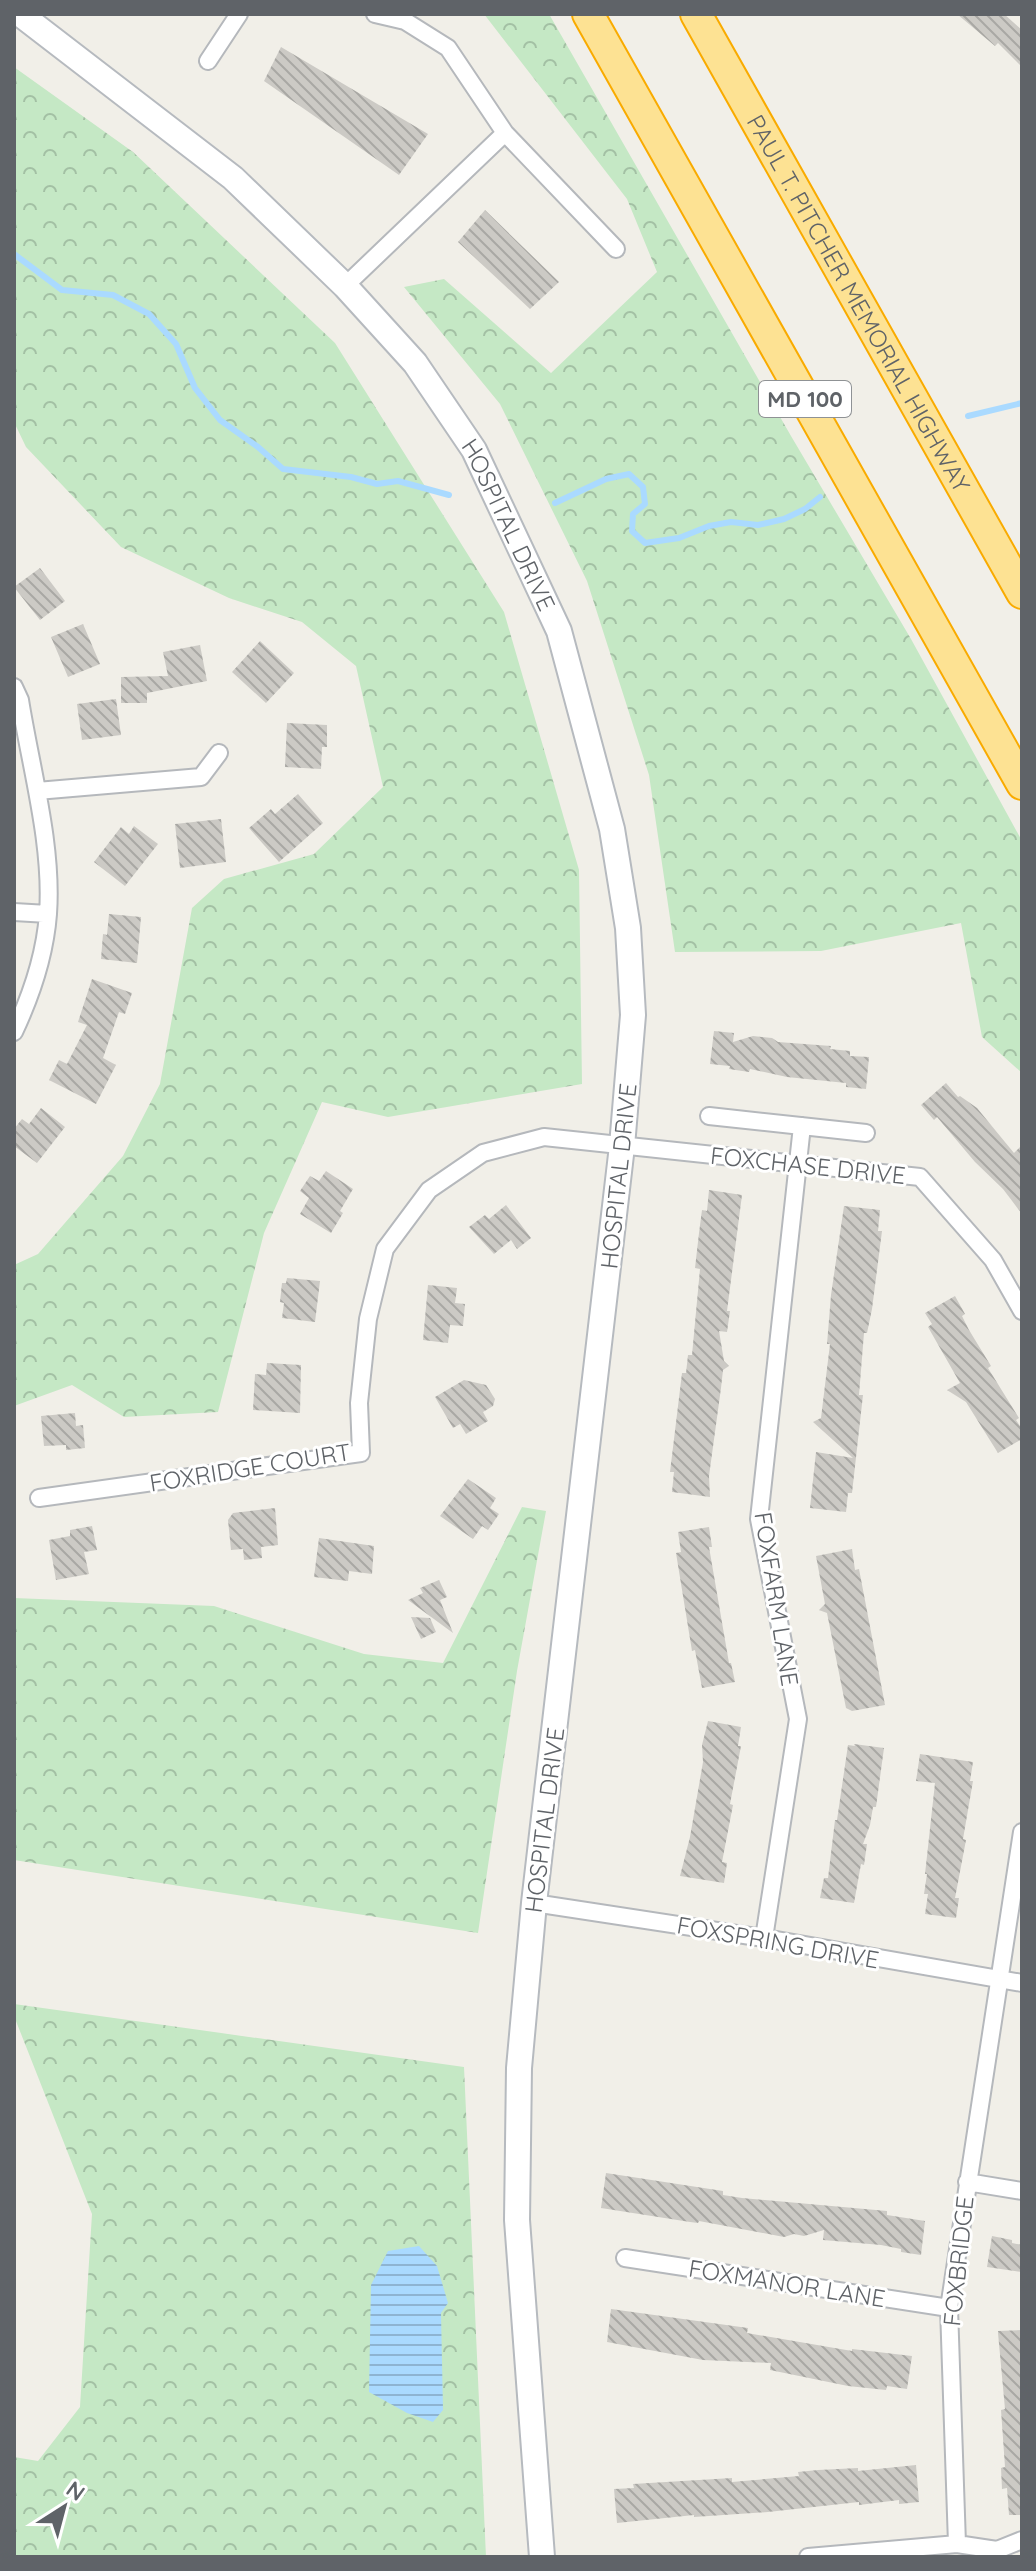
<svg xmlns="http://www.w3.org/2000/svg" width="1036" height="2571" viewBox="0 0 1036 2571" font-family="Quicksand,sans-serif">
	<defs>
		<pattern id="forest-crowns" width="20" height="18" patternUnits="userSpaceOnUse" patternTransform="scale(2)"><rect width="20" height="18" fill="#c5e8c5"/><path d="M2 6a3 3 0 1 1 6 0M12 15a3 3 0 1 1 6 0" fill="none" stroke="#a3c0a4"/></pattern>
		<pattern id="water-rules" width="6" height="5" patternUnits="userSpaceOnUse" patternTransform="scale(2)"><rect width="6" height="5" fill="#aadaff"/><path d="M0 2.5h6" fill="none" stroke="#8eb4d2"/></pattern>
		<pattern id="building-back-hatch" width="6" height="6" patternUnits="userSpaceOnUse" patternTransform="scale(2)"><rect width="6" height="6" fill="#cccac5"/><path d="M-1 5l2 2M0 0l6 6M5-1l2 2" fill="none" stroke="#a9a8a4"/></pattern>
	</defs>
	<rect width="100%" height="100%" fill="#f1efe8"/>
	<path fill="url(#forest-crowns)" d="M484 14H549L791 436 911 639 1022 841V1073L982 1037 961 923 821 951 675 952 649 775 587 581 500 404 404 287 444 279 551 373 657 272 627 199Z
		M14 67 133 152 335 343 504 612 579 870 582 1084 388 1117 322 1102 264 1233 218 1412 124 1417 72 1385 14 1406V1265L38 1254 123 1156 160 1084 192 908 224 879 314 854 383 787 356 666 302 622 229 598 121 547 26 447 14 422Z
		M522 1507 546 1511 517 1671 478 1933 14 1860V1598L214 1606 364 1654 443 1663Z
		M14 2004 464 2067 486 2557H14V2457L38 2461 80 2407 92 2214 14 2016Z"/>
	<path fill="url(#water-rules)" d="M419 2246 437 2266 448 2303 441 2313 443 2410 433 2422 407 2413 369 2392 371 2285 388 2251Z"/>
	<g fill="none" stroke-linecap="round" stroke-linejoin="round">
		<path stroke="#aadaff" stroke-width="6" d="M14 254 62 290 113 295 149 314 176 344 195 388 220 420 258 447 283 469 351 477 377 484 398 481 449 495
			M968 416 1022 403
			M555 503 606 479 629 474 643 487 645 504 633 514 632 531 645 543 679 538 709 526 731 522 758 525 784 519 805 509 820 497"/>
	</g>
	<path fill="url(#building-back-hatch)" d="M957 14H1004L1022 30V67L998 43 995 46Z
		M281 47 428 134 399 175 264 81Z
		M485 210 559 282 530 309 458 242Z
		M40 568 65 601 40 620 14 587Z
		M83 624 100 664 68 677 51 637Z
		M260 641 294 673 266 703 232 672Z
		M200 645 207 681 147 693V703H121V677L168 676 163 652Z
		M116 699 121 735 82 740 77 704Z
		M287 723 327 725V747H322L321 769 285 767Z
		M298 794 323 823 279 862 249 828 271 809 275 814Z
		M221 819 226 862 180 868 175 824Z
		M134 826 158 844 125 886 94 862 121 827 129 834Z
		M109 914 141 917 137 963 101 959 103 934 107 935Z
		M92 979 132 993 125 1014 119 1012 103 1058 116 1065 96 1104 49 1080 59 1060 67 1064 87 1025 78 1022Z
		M714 1031 734 1033 733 1042 753 1036 772 1038 778 1042 831 1046 830 1049 850 1051V1056L869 1057 866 1089 846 1087V1083L787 1077 750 1069 749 1072 729 1069 730 1066 710 1064Z
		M946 1083 958 1097 960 1096 977 1108 1014 1153 1022 1145V1214L1003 1189 975 1162 937 1117 934 1120 921 1105Z
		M41 1108 65 1127 37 1163 14 1146V1129L22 1119 29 1124Z
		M326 1171 353 1189 340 1211 343 1213 331 1233 300 1214 309 1198 300 1191 310 1176 319 1181Z
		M709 1190 742 1195 727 1311H730L727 1332 719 1331 724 1361 729 1366 723 1370 721 1388 709 1476 710 1497 672 1492 674 1472H670L682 1373H686L688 1355H692L700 1269 695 1268 699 1233 702 1210 707 1211Z
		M506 1205 531 1238 517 1249 511 1240 494 1254 469 1227 485 1215 489 1219Z
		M844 1206 880 1210 878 1231H882L872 1309 867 1333H864L859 1395H863L852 1493H848L846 1512 810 1508 816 1452 853 1458 813 1422 821 1418 830 1344H827L831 1295Z
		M287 1278 320 1281 315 1322 282 1318 284 1303 280 1302 282 1283H286Z
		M428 1285 457 1288 455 1303 465 1304 463 1326 450 1325 448 1343 423 1340Z
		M955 1296 965 1314 962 1316 969 1330 991 1366 988 1368 1019 1418 1016 1420 1022 1429V1439L998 1453 966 1402 947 1390 960 1383 928 1327 932 1324 925 1313Z
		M267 1363 301 1365 300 1413 253 1410 255 1374 266 1375Z
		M464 1380 486 1385 495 1399 493 1406 483 1412 488 1421 466 1434 460 1424 453 1428 435 1397Z
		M75 1413 76 1426 83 1425 85 1448 66 1450V1445L44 1446 41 1416Z
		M468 1479 496 1498 490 1508 499 1514 488 1530 482 1526 473 1539 440 1516Z
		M275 1508 278 1545 261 1547 262 1558 244 1560 243 1549 231 1550 228 1520 233 1513Z
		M92 1526 97 1550 84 1552 89 1574 56 1580 49 1540 70 1536V1530Z
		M709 1527 712 1547H709L729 1663H731L735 1682 702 1688 695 1650 692 1651 676 1553 681 1552 678 1532Z
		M319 1538 374 1546 372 1574 349 1571 348 1581 314 1577Z
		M852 1549 855 1570 859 1569 885 1705 852 1711 846 1708 827 1613 819 1610 825 1604 816 1556Z
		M439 1580 447 1597 440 1600 453 1633 408 1600 423 1593 420 1588Z
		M411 1617 430 1618 436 1632 421 1639Z
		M708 1721 741 1727 738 1746H741L730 1804 733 1805 722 1862 727 1863 724 1883 680 1876 690 1837 703 1762 702 1745Z
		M854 1744 884 1748 876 1807H873L870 1825 863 1844H867L864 1865 861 1864 854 1903 820 1898 824 1878H828L835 1820H837L848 1745 855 1746Z
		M920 1754 973 1762 970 1781H973L963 1839 966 1840 955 1898H959L956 1918 925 1914 928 1894H924L927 1874H925L935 1783 916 1781Z
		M606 2173 723 2191V2195L742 2198 887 2211V2215L925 2221 921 2255 901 2252V2249L881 2245 823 2240 824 2230 804 2236 794 2234 784 2237 699 2221 698 2223 690 2222 601 2208Z
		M992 2236 1012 2240V2243L1022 2245V2272L987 2267Z
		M611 2309 748 2328 747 2333 852 2351V2349L912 2356 907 2389 887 2386 886 2390 848 2386 770 2370 771 2363 703 2360 607 2342Z
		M1022 2330V2515H1009L1007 2488 1002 2489 1001 2468 1005 2467 1001 2410 1005 2409 998 2333V2331Z
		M916 2465 919 2502 899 2504V2500L859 2505V2502L768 2512 694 2517V2515L617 2523 614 2489 634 2488 633 2484 732 2478V2482L799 2476 798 2472 818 2470 858 2468V2471Z"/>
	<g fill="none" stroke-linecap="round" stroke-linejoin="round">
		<g stroke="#b5b8bc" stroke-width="20">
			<path id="street" d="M375 14 405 21 448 48 505 133 616 249
				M208 61 239 14
				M345 286 505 133
				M14 687 20 700C31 769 53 845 48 914 45 954 31 996 14 1032
				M37 791 201 777 219 753
				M14 912 48 914
				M709 1116 866 1133
				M39 1498 361 1453 359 1403 368 1319 385 1249 429 1190 483 1153 544 1137 920 1177 993 1260 1022 1311
				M534 1903 764 1938 1022 1983
				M764 1938 798 1719 759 1519 802 1126
				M967 2182 1022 2191
				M625 2258 949 2308
				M957 2544 949 2308 1022 1832
				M808 2557 957 2544 997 2550 1022 2540"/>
		</g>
		<g stroke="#b6babf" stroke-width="28">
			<g id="secondary">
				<path id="s1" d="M20 14 233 178 345 286 415 363 474 450 559 631 612 829 628 928 633 1015 622 1146 534 1903 519 2068 517 2220 542 2557"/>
			</g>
		</g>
		<g stroke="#f9ab00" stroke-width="34">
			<g id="highway">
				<path d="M588 14 1022 784"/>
				<path id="s2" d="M696 14 1022 593"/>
			</g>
		</g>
		<use href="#street" stroke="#fff" stroke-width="16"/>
		<use href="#secondary" stroke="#fff" stroke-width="24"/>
		<use href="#highway" stroke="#fde293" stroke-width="30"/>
	</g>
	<g text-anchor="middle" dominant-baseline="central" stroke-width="6" stroke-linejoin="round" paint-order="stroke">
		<rect fill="#fff" stroke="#8f9295" stroke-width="2" x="759" y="381" width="92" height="36" rx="6"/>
		<g font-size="22" font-weight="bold" fill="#5f6368">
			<text x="805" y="399">MD 100</text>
		</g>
		<g font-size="24" fill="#5f6368" stroke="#fff">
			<text stroke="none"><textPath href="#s2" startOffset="332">PAUL T. PITCHER MEMORIAL HIGHWAY</textPath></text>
			<text stroke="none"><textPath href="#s1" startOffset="716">HOSPITAL DRIVE</textPath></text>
			<text transform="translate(808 1165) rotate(6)">FOXCHASE DRIVE</text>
			<text transform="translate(618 1176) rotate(-84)">HOSPITAL DRIVE</text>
			<text transform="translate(250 1467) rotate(-9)">FOXRIDGE COURT</text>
			<text transform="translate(777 1599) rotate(81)">FOXFARM LANE</text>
			<text transform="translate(544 1820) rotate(-83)">HOSPITAL DRIVE</text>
			<text transform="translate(778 1942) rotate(10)">FOXSPRING DRIVE</text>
			<text transform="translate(958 2261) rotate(-84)">FOXBRIDGE</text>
			<text transform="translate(787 2283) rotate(9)">FOXMANOR LANE</text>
		</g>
	</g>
	<rect width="1036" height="2571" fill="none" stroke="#5f6368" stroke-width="32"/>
	<g transform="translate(64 2507) rotate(36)" stroke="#ffffff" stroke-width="6" paint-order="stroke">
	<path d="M0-6L14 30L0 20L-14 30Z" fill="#5f6368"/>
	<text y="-12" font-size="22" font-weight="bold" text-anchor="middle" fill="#5f6368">N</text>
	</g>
</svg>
